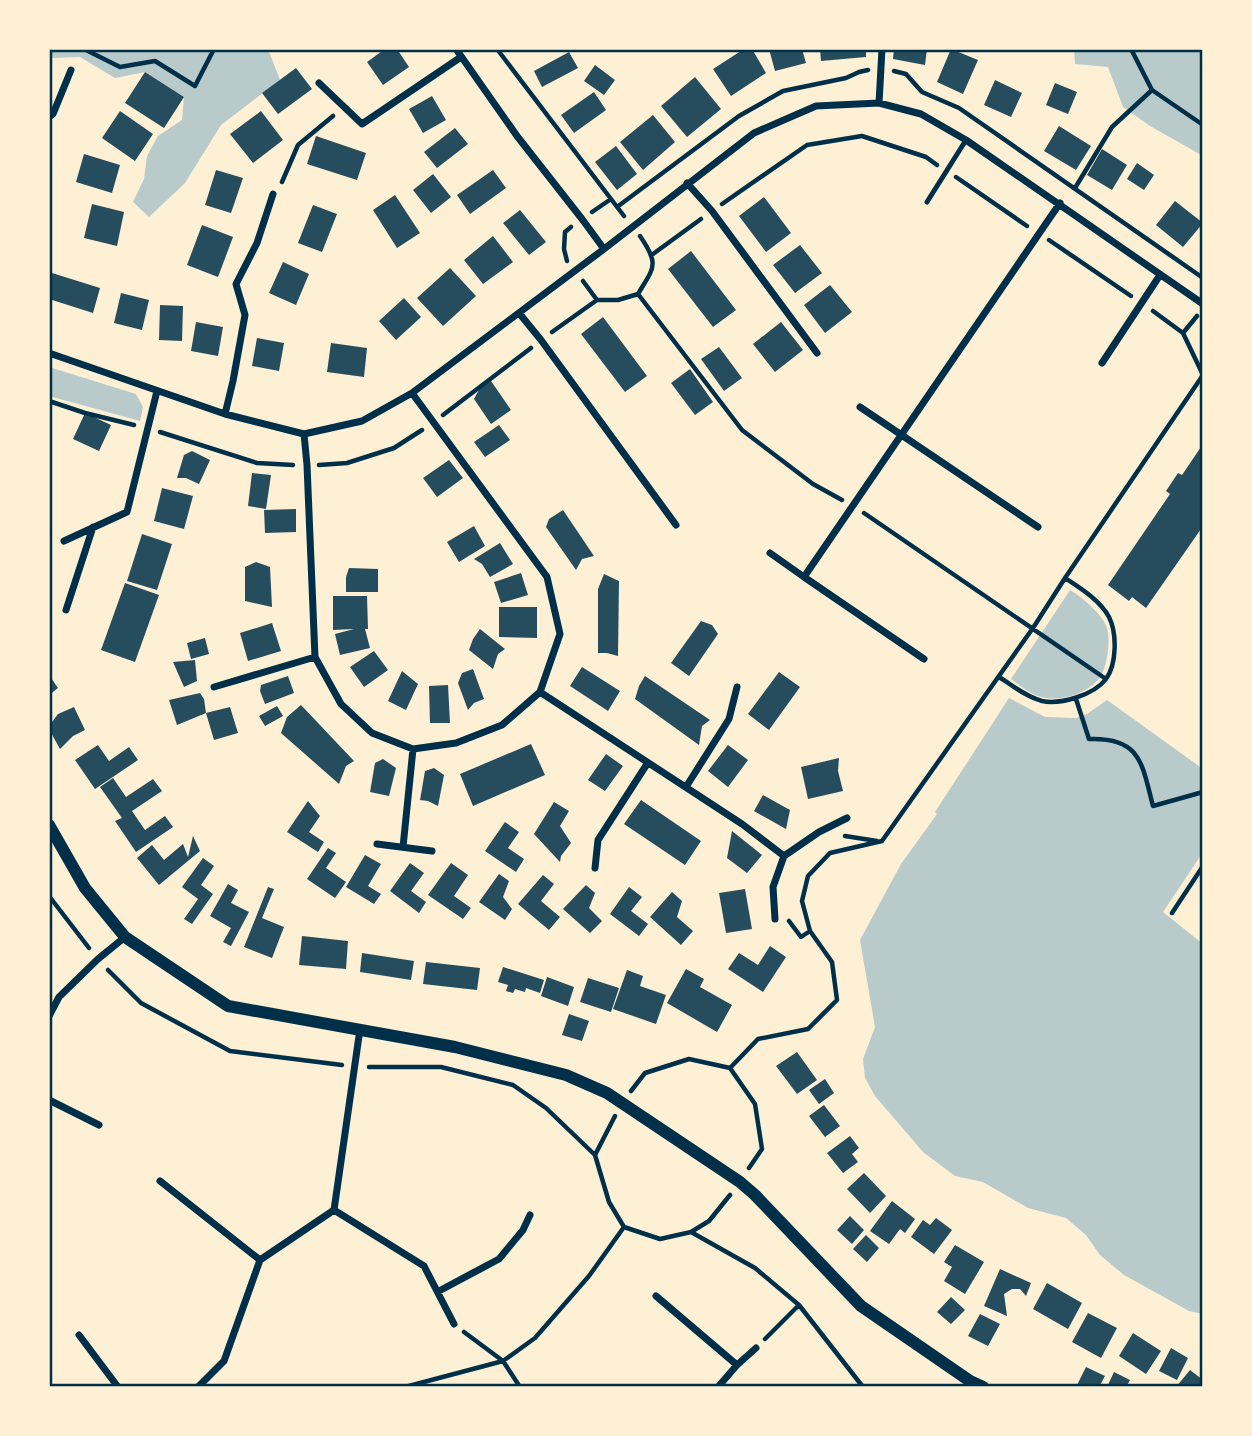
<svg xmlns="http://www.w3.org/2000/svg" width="1252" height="1436" viewBox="0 0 1252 1436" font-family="'Noto Sans',sans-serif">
	<rect width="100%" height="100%" fill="#fdf0d5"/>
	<path fill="#b9caca" d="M49 49H268L280 80 221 125 185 183 149 217 133 202 144 179 147 156 158 136 182 120 184 97 145 72 115 78 80 57 50 58 49 60Z
		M1074 49H1203V156L1150 126 1123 107 1108 67 1075 64Z
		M49 367 136 394 143 407 140 421 49 396Z
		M1070 590C1082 597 1103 615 1107 628 1111 641 1107 670 1098 680 1084 695 1058 703 1038 696 1029 693 1019 685 1011 679Z
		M1009 698 1045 717 1076 718 1087 714 1107 700 1203 769V852L1163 912 1203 944V1314L1189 1311 1124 1275 1100 1255 1086 1235 1066 1218 1028 1208 983 1182 955 1176 923 1152 875 1096 865 1078 863 1059 875 1027 860 940 901 864 937 814 935 812Z"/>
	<path fill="#264d5e" d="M385 49H397L409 67 383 85 367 62Z
		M744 49H752L766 73 731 96 713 69Z
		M769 49H802L806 63 775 71Z
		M820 49H866V57L821 61Z
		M894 49H927L925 65 893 59Z
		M951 49 978 60 963 94 937 82Z
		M569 52 578 68 542 87 534 71Z
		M595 65 615 80 604 95 584 81Z
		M296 68 312 89 278 114 262 93Z
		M145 72 184 97 164 128 125 103Z
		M695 77 721 109 687 137 661 106Z
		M995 80 1022 93 1011 117 984 105Z
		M1055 83 1077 92 1068 114 1046 105Z
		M594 92 606 110 574 133 561 115Z
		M432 96 446 120 423 133 409 109Z
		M120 111 153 134 135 161 102 138Z
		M261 111 283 140 253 163 230 134Z
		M653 115 675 142 643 170 620 142Z
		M1059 126 1091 146 1076 170 1044 151Z
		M455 128 468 144 437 168 424 152Z
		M316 136 366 153 357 180 307 164Z
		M616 146 637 174 617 190 595 162Z
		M1102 149 1127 165 1112 190 1087 175Z
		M84 154 120 165 112 193 76 182Z
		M1137 163 1154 175 1144 190 1127 179Z
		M216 170 243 178 231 213 205 205Z
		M493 170 506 188 470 214 457 195Z
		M433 174 451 197 431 213 413 190Z
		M395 195 420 233 397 248 373 210Z
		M764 197 791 233 766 252 739 216Z
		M1175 201 1203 223 1183 247 1156 225Z
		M92 204 124 212 117 246 84 238Z
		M313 205 337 214 322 252 298 243Z
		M520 210 546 242 529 255 503 223Z
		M202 225 233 237 218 277 187 265Z
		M493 236 513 262 483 284 464 260Z
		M800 245 822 273 795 293 773 265Z
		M691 251 736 310 713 327 668 269Z
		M283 262 309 274 296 305 269 293Z
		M450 268 476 296 443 326 417 298Z
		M52 273 100 288 93 313 49 299V281Z
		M830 285 852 312 825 333 804 305Z
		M121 293 149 300 142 330 114 323Z
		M404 298 421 317 396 340 379 321Z
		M160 305 183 306 182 341 159 340Z
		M603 317 647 376 625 392 581 334Z
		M196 322 223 327 218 356 191 351Z
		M781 322 803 350 775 372 753 344Z
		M257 338 284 343 279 371 252 366Z
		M331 343 367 348 364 377 327 372Z
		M719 347 742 378 724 391 701 359Z
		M690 369 713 402 695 415 671 383Z
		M491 381 511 410 491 424 474 399 480 388Z
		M85 413 111 425 99 451 73 439Z
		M499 425 510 440 485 457 474 442Z
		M1203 444V526L1146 608 1132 597 1129 601 1108 585 1170 494 1166 491 1178 473 1182 475Z
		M192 451 210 460 199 484 186 478H177L184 455Z
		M449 460 463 478 437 497 423 478Z
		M252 473 271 475 266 509 248 506Z
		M162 488 193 496 184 529 154 521Z
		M296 509V532L265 533 264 510Z
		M563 510 594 556 582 559 576 570 546 527 549 519Z
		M474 526 485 546 459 562 447 542Z
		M142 534 172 544 157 590 127 581Z
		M500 543 513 564 490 577 482 564 474 559Z
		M256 562 270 567 272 607 245 601V567Z
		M349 568 378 569V592H346V577Z
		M521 573 528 595 501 603 494 582Z
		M604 574 619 581 618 656 607 653H598V589Z
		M125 583 159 595 135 662 101 650Z
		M333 596H367L368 629H365L370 648 340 655 335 634 354 629 333 630Z
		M499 607H537V638L499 637Z
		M701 621 712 625 718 634 689 676 671 663Z
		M272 623 281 651 248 661 240 633Z
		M480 629 505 649 498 654 493 669 469 650 473 639Z
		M205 638 209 654 191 659 187 643Z
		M374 651 388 670 364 687 350 667Z
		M195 660 197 681 184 687 173 662Z
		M582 667 620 691 608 711 570 686Z
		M473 669 484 699 474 703 468 710 458 683 462 673Z
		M402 671 418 684 406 710 388 701Z
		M779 672 800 687 769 730 748 714Z
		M49 675 58 688 49 695Z
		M288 676 294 693 265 704 260 691 261 685Z
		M645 676 710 720 702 726 699 745 635 699 639 686Z
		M448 685 450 723H430L429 686Z
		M200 693 204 699 206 713 177 725 169 700Z
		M301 705 354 761 346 766 339 784 281 733 287 717Z
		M277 706 283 716 265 726 259 716Z
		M74 707 85 730 73 736 60 749 49 729V726L58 714Z
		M230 707 238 733 214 740 206 713Z
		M531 744 545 775 473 806 460 774Z
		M98 745 109 761 129 747 138 760 95 789 75 760Z
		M728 745 748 760 728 787 708 771Z
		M606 754 623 766 605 791 588 780Z
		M839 758 838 771 843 791 808 799 801 767Z
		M383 759 396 768 389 796 370 792 375 763Z
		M434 768 444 775 438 806 428 801 420 800 425 771Z
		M113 778 126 797 153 779 162 791 132 811 145 830 165 816 173 827 136 852 115 821 122 818 100 787Z
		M763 795 790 810 786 829 754 811Z
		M641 800 701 841 685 865 624 824Z
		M308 801 320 816 309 832 324 842 318 852 287 832Z
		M554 802 569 811 560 826 571 843 561 856 560 862 534 834Z
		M505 822 519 832 508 848 524 859 516 872 485 851Z
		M732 831 762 855 747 873 727 858Z
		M193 836 200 851 159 885 137 858 152 845 164 860 183 844 188 857Z
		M328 848 336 853 326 868 346 882 335 898 307 879Z
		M365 855 381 864 368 886 381 894 374 904 346 887Z
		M203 858 214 866 201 885 213 894 192 924 184 919 198 899 182 887Z
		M410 863 424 873 411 891 426 902 419 913 390 891Z
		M451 863 468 875 454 896 471 908 463 919 428 895Z
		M499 874 509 881 503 897 512 909 505 920 479 902Z
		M543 875 554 884 541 901 560 917 549 930 518 904Z
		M228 884 238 890 231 903 249 912 231 946 223 942 231 928 210 916Z
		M586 885 595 893 589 908 602 921 590 933 563 909Z
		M268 887 274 889 262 918 284 927 272 958 244 947Z
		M629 887 642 897 631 911 648 924 639 936 610 914Z
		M745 889 752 929 726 933 719 893Z
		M672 892 682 901 677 917 693 931 681 945 650 917Z
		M302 936 348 941 346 969 299 965Z
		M770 946 786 957 763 992 728 969 739 953 758 965Z
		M362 953 414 961 411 980 360 972Z
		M426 962 480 968 477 990 423 984Z
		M503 967 544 980 540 993 526 988 525 992 515 989 513 993 506 991 508 985 498 982Z
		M686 969 704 979 700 987 732 1005 717 1032 667 1003Z
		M627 970 643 976 640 986 666 995 656 1024 613 1009Z
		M547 977 574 987 568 1006 541 996Z
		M588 978 619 988 611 1012 580 1002Z
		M569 1014 589 1021 582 1041 562 1035Z
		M797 1052 817 1080 797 1094 776 1066Z
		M825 1079 834 1093 819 1104 809 1090Z
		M824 1105 840 1126 825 1137 809 1116Z
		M850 1136 859 1148 852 1154 858 1162 843 1173 827 1153Z
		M864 1173 886 1196 870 1213 847 1189Z
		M892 1201 915 1219 905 1233 900 1229 889 1244 870 1231Z
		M850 1216 864 1230 852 1244 837 1230Z
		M936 1218 952 1230 934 1254 911 1237 923 1220 930 1225Z
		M866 1235 879 1248 867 1262 853 1249Z
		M955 1245 984 1262 965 1294 944 1281 952 1267 944 1262Z
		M1000 1269 1031 1283 1026 1296 1020 1289H1012L1004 1294 1007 1316 984 1306Z
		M1047 1283 1082 1303 1068 1329 1033 1309Z
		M951 1297 965 1310 951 1324 937 1312Z
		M1088 1313 1117 1328 1101 1358 1072 1342Z
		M980 1314 1000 1324 988 1346 968 1336Z
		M1133 1333 1161 1351 1146 1374 1119 1356Z
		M1171 1348 1188 1358 1177 1380 1159 1371Z
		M1086 1367 1105 1376 1099 1387H1076Z
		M1190 1370 1203 1380V1387H1176Z
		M1114 1372 1130 1380 1126 1387H1107Z"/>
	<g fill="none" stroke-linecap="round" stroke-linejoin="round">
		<path stroke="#003049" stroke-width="4.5" d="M84 49 120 67 155 61 195 86 214 49
			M497 49 611 199
			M1131 49 1152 90 1203 125
			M894 71 906 74 922 92 959 108 1203 278
			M956 177 1027 226
			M282 182 298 145 333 116
			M1075 188 1112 127 1152 90
			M722 204 807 145 862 136 926 157 937 165
			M617 207 739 116 783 91 846 78 859 72 868 70
			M592 212 611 199 624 216
			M640 236C660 265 654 267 638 294L742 430 813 484 842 500
			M1049 240 1131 296
			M653 254 701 219
			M567 261 564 249 565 232 571 227
			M597 300H618L638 294
			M1153 311 1183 333
			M552 332 597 300 583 281
			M49 401 85 413 134 425
			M443 415 531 348
			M160 432 257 463 293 465
			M319 465 347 463 394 448 422 430
			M864 513 1106 679
			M999 677C1012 685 1026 697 1042 701 1060 705 1094 695 1106 679 1117 664 1117 633 1109 617 1100 600 1080 588 1065 578
			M1076 699 1089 739C1141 737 1142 764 1153 806L1203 792
			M845 836 877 841
			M49 896 89 948
			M1172 913 1203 866
			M789 921 801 937 810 931
			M108 970 141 1003 230 1051 342 1065
			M369 1067H441L513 1085 546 1108 595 1155
			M730 1068 755 1104 762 1149 749 1168
			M631 1091 645 1073 689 1059 730 1068 758 1039 808 1029 837 1000 832 962 810 931 802 901 808 876 830 853 882 841 1033 628 1065 578 1203 375 1183 333 1197 316
			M615 1116 595 1155 609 1202 624 1227
			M691 1232 755 1268 799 1305 863 1387
			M464 1332 503 1361 520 1387
			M765 1339 799 1305
			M405 1387 503 1361 535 1338 589 1276 624 1227 660 1239 691 1232 709 1221 730 1195"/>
		<path stroke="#003049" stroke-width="5" d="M927 202 966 140"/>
		<path stroke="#003049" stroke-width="7" d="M456 49 517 136 582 219 604 249
			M319 83 362 124 461 57
			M879 103 882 49
			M49 117 53 114 71 70
			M687 183 712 211 817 353
			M519 313 541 340 676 525
			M49 353 225 414 304 434 362 421 412 393 604 249 754 133 816 106 879 103 921 114 966 140 1203 304
			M1102 363 1160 275
			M860 407 1038 527
			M225 414 233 381 245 315 236 284 257 243 273 194
			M304 434 307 465 315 657 341 704 372 733 413 749 456 743 502 725 540 692 560 634 547 577 412 393
			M64 541 127 512 157 391
			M770 553 804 577
			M66 610 93 527
			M924 659 804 577 1060 203
			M214 687 315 657
			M540 692 742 824 784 856
			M686 787 729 719 737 687
			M377 844 432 851
			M403 847 413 749
			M595 868 598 840 647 764
			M775 919 773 887 784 856 819 832 847 818
			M49 1016 59 997 98 959 125 937
			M49 1100 99 1125
			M160 1181 260 1260
			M334 1210 424 1266 454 1324
			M439 1291 499 1259 523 1230 530 1215
			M656 1296 737 1365
			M79 1335 118 1387
			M198 1387 224 1361 260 1260 334 1210 360 1029
			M718 1387 737 1365 756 1348"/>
		<path stroke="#003049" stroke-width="12" d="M49 825 85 888 125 937 228 1006 455 1047 566 1075 607 1093 740 1182 755 1195 861 1306 970 1381 983 1387"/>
	</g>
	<rect width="1252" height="1436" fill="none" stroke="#fdf0d5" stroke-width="102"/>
	<rect x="51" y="51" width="1150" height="1334" fill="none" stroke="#003049" stroke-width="2.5"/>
</svg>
